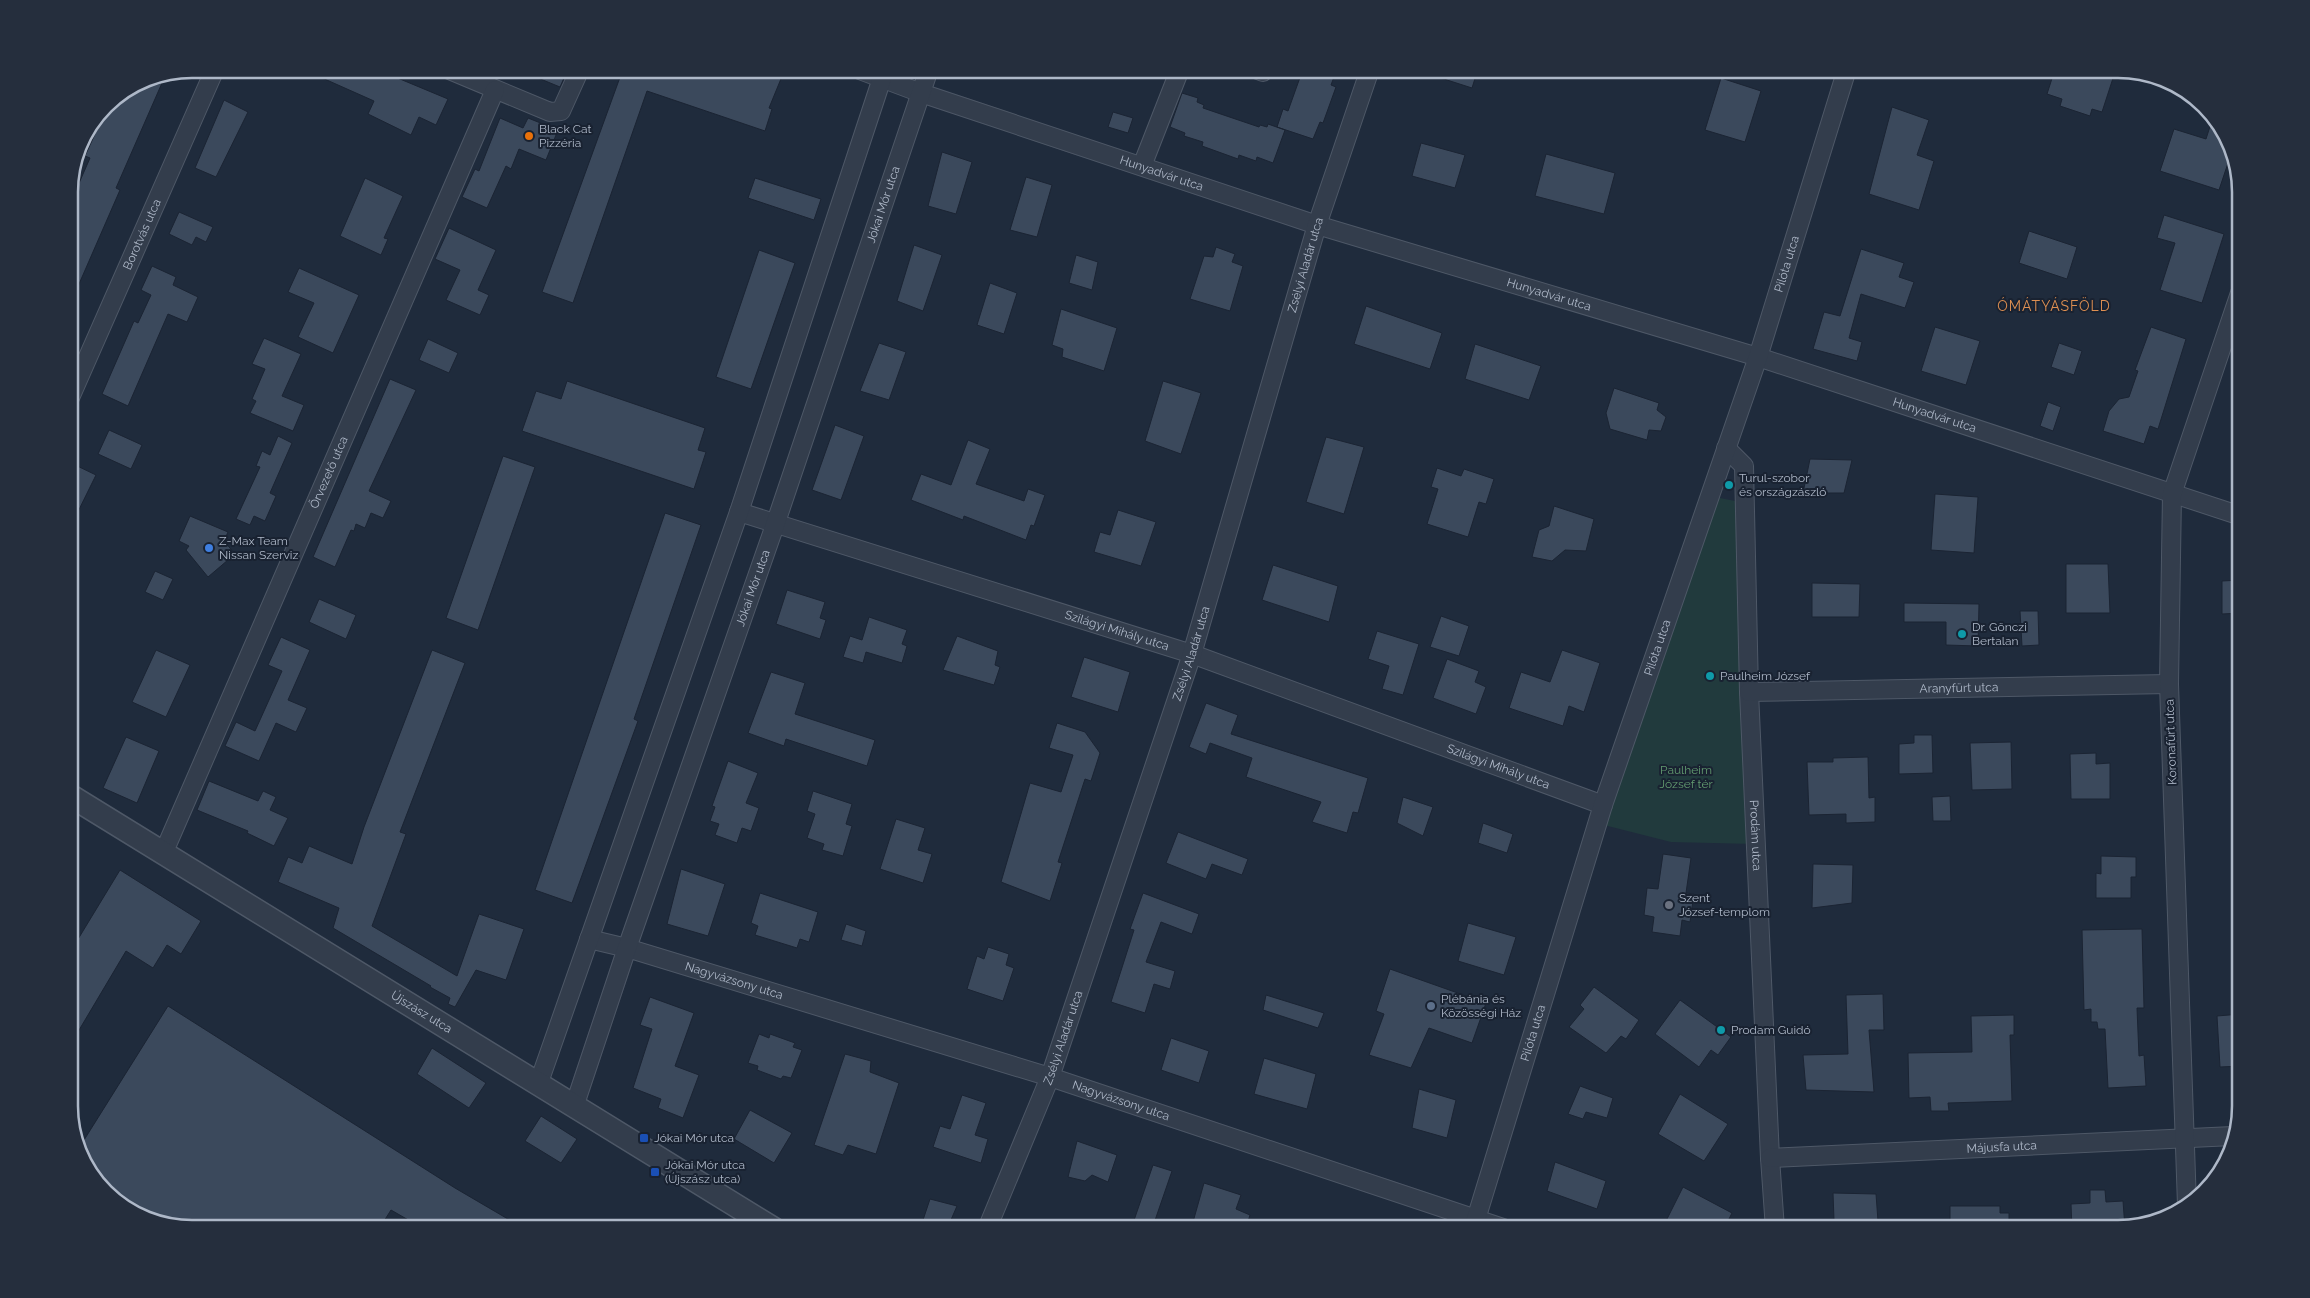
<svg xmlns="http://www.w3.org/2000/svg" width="2310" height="1298" viewBox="0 0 2310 1298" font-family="Raleway,sans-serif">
	<rect width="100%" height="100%" fill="#1f2b3c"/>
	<path fill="#213a3d" d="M1715 497 1740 502 1754 844 1671 842 1600 824Z"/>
	<path fill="#3b495c" stroke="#1b2433" d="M302 69H376L448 99 436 125 419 117 411 135 368 114 374 101Z
		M516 69H568L560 87Z
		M623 69H785L769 108 772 109 765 131 647 91 573 303 542 292Z
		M1303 69H1337L1331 85 1336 87 1323 123 1320 122 1313 139 1277 127 1283 109 1288 111Z
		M1422 69H1478L1472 88 1422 72Z
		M2055 69H2116L2102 112 2092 109 2090 116 2060 106 2062 99 2047 94Z
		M150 77 162 83 116 188 120 190 69 307V206L90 158 85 156 110 101Z
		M1721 78 1761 91 1745 142 1705 130Z
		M1182 93 1198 98 1197 102 1204 105 1203 108 1259 127 1260 125 1267 127 1268 124 1285 130 1273 163 1257 157 1256 161 1239 155 1238 159 1202 146 1203 142 1184 136 1185 133 1170 127Z
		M224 100 248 112 216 177 195 168Z
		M1892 107 1929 120 1917 155 1934 161 1919 210 1869 194Z
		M1113 112 1133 118 1128 133 1108 127Z
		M2213 117 2221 124 2231 154 2219 190 2160 171 2174 129 2206 139Z
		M500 118 523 128 528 118 558 130 546 160 519 149 511 169 506 166 487 208 462 197 475 169 479 171Z
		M1421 143 1465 155 1455 188 1412 176Z
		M942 152 972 162 956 214 928 206Z
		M1546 154 1615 173 1604 214 1535 196Z
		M1026 177 1052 185 1037 237 1010 230Z
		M365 178 403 196 384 238 388 239 381 255 340 236Z
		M755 178 821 199 814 220 748 198Z
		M179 212 213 227 206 242 196 237 192 245 169 234Z
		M2164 215 2224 234 2202 303 2160 290 2175 243 2157 238Z
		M449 228 496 250 478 290 489 295 480 315 446 300 460 270 435 259Z
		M2029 231 2077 247 2067 279 2019 263Z
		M914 245 942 255 923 311 897 301Z
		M1216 247 1235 254 1232 262 1243 266 1230 311 1190 299 1204 256 1213 257Z
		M1861 249 1904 263 1899 277 1914 282 1905 308 1861 294 1849 338 1862 342 1857 361 1813 349 1824 312 1840 316Z
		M759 250 795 263 751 389 716 377Z
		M1076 255 1098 262 1092 290 1069 283Z
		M152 266 176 277 173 285 198 297 187 322 168 314 128 406 102 394 134 321 138 323 151 295 141 290Z
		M299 268 359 295 333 353 298 337 314 303 288 292Z
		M990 283 1017 293 1004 334 977 325Z
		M1366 306 1442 333 1430 369 1354 344Z
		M1061 309 1117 328 1104 371 1062 357 1063 349 1052 345Z
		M1935 327 1980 341 1966 385 1921 371Z
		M2151 327 2186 339 2158 429 2150 426 2144 444 2103 431 2109 411 2119 399 2129 397 2138 371 2135 370Z
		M264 338 301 354 282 396 304 405 293 431 250 413 256 401 252 399 265 369 252 364Z
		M428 339 458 353 449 373 419 360Z
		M879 343 906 352 889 400 860 391Z
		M2059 343 2082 351 2074 375 2051 367Z
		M1475 344 1541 366 1529 400 1465 379Z
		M390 379 416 390 369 491 391 501 383 518 371 513 365 528 356 524 354 531 351 530 335 567 313 557Z
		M567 381 705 428 698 450 706 452 694 489 522 431 536 391 561 399Z
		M1163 381 1201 393 1181 454 1145 441Z
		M1614 388 1659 403 1657 410 1666 417 1661 431 1649 430 1647 440 1610 429 1606 413Z
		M2048 402 2061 407 2053 431 2040 426Z
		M835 425 864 436 841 500 812 490Z
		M109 430 142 445 131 469 98 454Z
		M278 436 292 443 270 493 276 496 265 521 254 516 250 525 236 519 260 467 256 466 262 451 270 455Z
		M1326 437 1364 447 1344 514 1306 502Z
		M968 440 990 449 976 484 1024 501 1028 489 1045 495 1034 526 1031 525 1026 540 964 516 963 520 911 500 921 474 951 485Z
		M503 456 535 467 478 630 446 618Z
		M1810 459 1852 460 1844 493H1803Z
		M69 462 96 475 69 530Z
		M1437 468 1461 476 1464 469 1494 479 1486 504 1479 502 1468 537 1427 524 1438 489 1431 487Z
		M1935 494 1978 497 1974 553 1931 550Z
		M1554 506 1594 519 1586 551 1565 550 1552 561 1532 557 1539 530 1549 526Z
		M1118 510 1156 522 1141 566 1094 552 1100 532 1110 535Z
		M665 513 701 525 634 719 638 721 572 903 535 890Z
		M190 516 228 532 224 541 235 554 208 577 186 550 189 546 179 541Z
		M2066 564H2108L2110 613H2066Z
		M1273 565 1338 586 1329 622 1262 600Z
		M155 571 173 579 163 600 145 592Z
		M2241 580V613L2222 614V581Z
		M1812 583 1860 584 1859 617H1812Z
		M787 590 825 602 820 618 826 620 820 639 776 624Z
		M319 599 356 615 346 639 309 622Z
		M1904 603 1979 604 1978 646 1946 645V622H1904Z
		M2020 611H2038L2039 645 2022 646Z
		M1441 616 1469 626 1459 656 1430 647Z
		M869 617 907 630 902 644 907 646 902 663 866 652 863 663 843 657 850 636 862 640Z
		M1377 631 1419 644 1403 695 1382 689 1389 666 1368 659Z
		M957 636 998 651 995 665 1000 667 994 685 943 670Z
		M281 637 310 650 288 700 307 708 296 732 276 723 259 761 225 746 236 722 255 731 282 671 268 665Z
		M156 650 190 665 166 717 132 702Z
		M432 650 465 663 400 832 406 834 372 926 457 976 479 914 524 929 506 980 476 970 455 1007 448 1004 450 998 430 987 431 986 333 928 339 908 278 882 288 857 302 863 309 846 352 864 364 827Z
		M1562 650 1600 663 1584 712 1569 706 1563 726 1509 708 1521 672 1550 682Z
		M1084 657 1130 672 1118 712 1071 697Z
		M1447 659 1479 671 1475 682 1486 687 1476 714 1433 698Z
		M771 672 805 683 795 714 875 740 867 766 786 739 784 746 748 733Z
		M1206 703 1238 715 1231 734 1368 778 1358 813 1353 812 1347 833 1312 822 1321 802 1246 777 1252 758 1210 743 1206 754 1189 747Z
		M1057 723 1085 732 1100 753 1091 781 1085 779 1058 862 1062 863 1050 901 1001 882 1030 783 1061 792 1073 755 1049 748Z
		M1914 735H1932L1933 773 1899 774V744L1914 743Z
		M126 737 159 751 137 803 103 788Z
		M2011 742 2012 789 1972 790 1970 743Z
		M2096 753V764L2110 763V799H2071L2070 754Z
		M1868 757 1869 798 1875 797V822L1846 823V814L1809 815 1807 762H1833V758Z
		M728 761 758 773 746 803 759 808 751 831 742 828 737 843 715 835 719 824 710 821 715 807 712 806Z
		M209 781 258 801 263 791 276 797 270 810 288 818 274 846 247 833 248 831 197 810Z
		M813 791 852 804 846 824 852 826 843 856 822 850 824 844 807 838 815 814 807 811Z
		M1950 796 1951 821H1933L1932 797Z
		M1403 797 1433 807 1423 836 1397 823Z
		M896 819 925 828 918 850 932 854 923 883 880 869Z
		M1483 823 1513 834 1507 853 1478 843Z
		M1178 832 1248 859 1242 875 1212 864 1206 879 1166 863Z
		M1663 854 1691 858 1686 893 1694 894 1690 922 1682 920 1680 936 1652 932 1654 917 1644 915 1647 888 1658 889Z
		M2101 856 2136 857V877H2131V898H2096V873L2101 874Z
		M1813 864 1853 865 1852 903 1812 908Z
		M681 869 725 884 708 936 667 924Z
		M120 870 201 921 181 954 167 945 153 968 126 951 69 1047V954Z
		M760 893 818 912 809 942 800 939 797 948 755 935 758 926 751 923Z
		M1143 893 1199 914 1192 934 1161 922 1146 962 1175 971 1170 989 1154 984 1145 1013 1111 1002 1134 930 1130 929Z
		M1468 923 1516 937 1504 975 1458 961Z
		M846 924 866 931 862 946 841 940Z
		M2142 929 2144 1008H2137L2139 1056 2144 1055 2146 1086 2108 1088 2105 1029H2098L2097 1022H2091V1009L2084 1010 2082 930Z
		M988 947 1009 954 1006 965 1014 968 1003 1001 967 989 977 956 984 959Z
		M1390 969 1486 1003 1472 1043 1429 1028 1411 1068 1369 1055 1384 1014 1376 1011Z
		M1594 987 1639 1020 1626 1039 1621 1036 1606 1053 1569 1027 1584 1009 1580 1005Z
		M1883 994 1884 1030H1869L1874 1092 1806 1090 1803 1055 1848 1054 1846 995Z
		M1266 995 1324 1013 1318 1028 1263 1010Z
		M650 997 694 1013 675 1066 699 1075 683 1118 658 1108 661 1099 633 1088 652 1029 640 1025Z
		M1680 1000 1731 1037 1718 1055 1711 1050 1699 1067 1655 1034Z
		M168 1006 455 1188 525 1229H424L391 1210 379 1229H192L131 1213 85 1168 79 1148Z
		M2241 1014V1066L2220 1067 2217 1016Z
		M2014 1015V1035H2010L2012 1101 1948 1103 1949 1111H1931L1930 1097 1909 1098 1908 1053 1972 1052 1971 1016Z
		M759 1034 769 1038 770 1034 795 1043 793 1047 802 1050 791 1078 783 1076 781 1079 757 1070 758 1066 748 1063Z
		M1171 1038 1209 1051 1199 1083 1161 1070Z
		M432 1048 486 1083 469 1108 417 1074Z
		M845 1054 871 1061 870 1072 899 1083 876 1154 848 1145 843 1155 814 1145Z
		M1264 1058 1316 1074 1307 1109 1254 1094Z
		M1580 1086 1613 1098 1607 1118 1586 1112 1583 1119 1568 1114Z
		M1419 1089 1456 1100 1447 1138 1412 1128Z
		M1680 1094 1728 1124 1704 1161 1658 1134Z
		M962 1095 986 1103 975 1135 988 1139 981 1163 933 1147 940 1126 950 1129Z
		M750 1110 792 1133 774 1163 734 1139Z
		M541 1116 577 1139 561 1163 525 1141Z
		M1077 1141 1117 1155 1108 1182 1092 1175 1085 1181 1068 1177Z
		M1555 1162 1606 1181 1597 1209 1547 1191Z
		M1153 1165 1172 1171 1152 1229H1131Z
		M1204 1183 1241 1195 1236 1209 1250 1215 1246 1228 1234 1225 1233 1229H1191Z
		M1683 1187 1732 1213 1724 1229H1675L1665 1223Z
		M2090 1190H2105L2106 1202 2123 1201 2125 1228 2072 1229 2071 1204 2090 1203Z
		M1833 1193 1876 1194 1878 1221 1834 1220Z
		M930 1199 957 1206 947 1229H920Z
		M1950 1206H2000V1213H2009V1229H1950Z"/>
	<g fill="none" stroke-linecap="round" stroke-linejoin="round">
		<g stroke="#4e5867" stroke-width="20">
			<g id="minor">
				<path d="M447 69 550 112 561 111 580 69"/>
				<path id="s1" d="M857 69 921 93 1317 225 1758 357 2241 516"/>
				<path d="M1255 69 1263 72 1266 69"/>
				<path d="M1142 166 1180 69"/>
				<path id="s2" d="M69 400 215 69"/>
				<path id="s3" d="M1726 448 1744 466 1749 692 1770 1158 1775 1229"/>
				<path id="s4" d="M739 512 1192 654 1603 805"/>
				<path id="s5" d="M1749 692 2169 684"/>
				<path id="s6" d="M163 854 495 90"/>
				<path id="s7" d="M589 939 627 948 1050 1077 1506 1229"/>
				<path d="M538 1085 739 512 885 69"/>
				<path id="s8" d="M574 1107 627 948 775 525 929 69"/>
				<path id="s9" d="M1770 1158 2233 1136"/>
				<path d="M2187 1205 2169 684 2172 494 2241 290"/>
				<path id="s10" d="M987 1229 1050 1077 1192 654 1317 225 1370 69"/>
				<path id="s11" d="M1473 1229 1603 805 1758 357 1847 69"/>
			</g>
		</g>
		<g stroke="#4e5867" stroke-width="25">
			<g id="tertiary">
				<path id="s12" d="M69 795 774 1229"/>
			</g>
		</g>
		<use href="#minor" stroke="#333d4c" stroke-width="18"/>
		<use href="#tertiary" stroke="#333d4c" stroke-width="22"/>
	</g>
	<circle fill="#e8710a" stroke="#192231" stroke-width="2" cx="529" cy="136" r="5"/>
	<g fill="#0f9aa8" stroke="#192231" stroke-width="2">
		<circle cx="1729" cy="485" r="5"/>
		<circle cx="1962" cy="634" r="5"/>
		<circle cx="1710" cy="676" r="5"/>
		<circle cx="1721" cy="1030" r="5"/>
	</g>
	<circle fill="#3f7fe0" stroke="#192231" stroke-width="2" cx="209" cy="548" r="5"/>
	<circle fill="#6b7280" stroke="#192231" stroke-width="2" cx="1669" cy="905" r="5"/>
	<circle fill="#5c6f8a" stroke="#192231" stroke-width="2" cx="1431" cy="1006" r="5"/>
	<g fill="#1a4fb4" stroke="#192231" stroke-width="2">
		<rect x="639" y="1133" width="10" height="10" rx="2.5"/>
		<rect x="650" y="1167" width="10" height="10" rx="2.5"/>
	</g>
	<g text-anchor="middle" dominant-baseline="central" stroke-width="4" stroke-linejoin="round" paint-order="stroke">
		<g font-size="12" fill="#aeb8c8" stroke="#192231" text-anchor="start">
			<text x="539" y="129">Black Cat<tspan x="539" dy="14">Pizzéria</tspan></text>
			<text x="1739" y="478">Turul-szobor<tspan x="1739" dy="14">és országzászló</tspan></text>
			<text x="219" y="541">Z-Max Team<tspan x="219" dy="14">Nissan Szerviz</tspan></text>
			<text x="1972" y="627">Dr. Gönczi<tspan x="1972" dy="14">Bertalan</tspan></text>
			<text x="1720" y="676">Paulheim József</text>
			<text x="1679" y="898">Szent<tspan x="1679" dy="14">József-templom</tspan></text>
			<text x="1441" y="999">Plébánia és<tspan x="1441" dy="14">Közösségi Ház</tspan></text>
			<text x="1731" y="1030">Prodam Guidó</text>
			<text x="654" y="1138">Jókai Mór utca</text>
			<text x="665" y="1165">Jókai Mór utca<tspan x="665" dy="14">(Újszász utca)</tspan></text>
		</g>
		<g font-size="12" fill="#aeb8c8" stroke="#192231">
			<text stroke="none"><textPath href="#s1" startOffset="322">Hunyadvár utca</textPath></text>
			<text stroke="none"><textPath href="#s8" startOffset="954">Jókai Mór utca</textPath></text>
			<text stroke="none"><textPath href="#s2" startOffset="181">Borotvás utca</textPath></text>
			<text stroke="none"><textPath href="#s11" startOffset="1015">Pilóta utca</textPath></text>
			<text stroke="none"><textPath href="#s10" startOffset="1016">Zsélyi Aladár utca</textPath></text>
			<text stroke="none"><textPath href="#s1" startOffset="728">Hunyadvár utca</textPath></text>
			<text stroke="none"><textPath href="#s1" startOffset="1132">Hunyadvár utca</textPath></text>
			<text stroke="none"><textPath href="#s6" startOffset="416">Őrvezető utca</textPath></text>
			<text stroke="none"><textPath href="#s8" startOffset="549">Jókai Mór utca</textPath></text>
			<text stroke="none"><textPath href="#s4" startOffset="396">Szilágyi Mihály utca</textPath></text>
			<text stroke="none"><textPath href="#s11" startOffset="610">Pilóta utca</textPath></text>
			<text stroke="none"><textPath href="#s10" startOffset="611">Zsélyi Aladár utca</textPath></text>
			<text stroke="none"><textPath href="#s5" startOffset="210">Aranyfürt utca</textPath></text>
			<text transform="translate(2171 742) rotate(-92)">Koronafürt utca</text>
			<text stroke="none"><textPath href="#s4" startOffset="801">Szilágyi Mihály utca</textPath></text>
			<text stroke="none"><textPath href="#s3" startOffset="395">Prodám utca</textPath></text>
			<text stroke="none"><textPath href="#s7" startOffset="151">Nagyvázsony utca</textPath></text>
			<text stroke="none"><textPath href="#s12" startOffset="414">Újszász utca</textPath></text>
			<text stroke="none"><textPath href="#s11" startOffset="205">Pilóta utca</textPath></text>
			<text stroke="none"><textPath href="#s10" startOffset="206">Zsélyi Aladár utca</textPath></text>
			<text stroke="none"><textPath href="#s7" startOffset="556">Nagyvázsony utca</textPath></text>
			<text stroke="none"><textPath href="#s9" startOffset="232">Májusfa utca</textPath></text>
		</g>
		<g font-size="12" fill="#639c70" stroke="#192231">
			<text x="1686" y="770">Paulheim<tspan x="1686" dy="14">József tér</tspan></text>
		</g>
		<g font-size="14" letter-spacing="1" fill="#df9052" stroke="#192231">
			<text x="2054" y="306">ÓMÁTYÁSFÖLD</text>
		</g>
	</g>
	<path d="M0 0H2310V1298H0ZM192 78H2118A114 114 0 0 1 2232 192V1106A114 114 0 0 1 2118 1220H192A114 114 0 0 1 78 1106V192A114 114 0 0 1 192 78Z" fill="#252e3d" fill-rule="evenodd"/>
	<path fill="none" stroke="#aeb8c8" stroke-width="2.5" d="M192 78H2118A114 114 0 0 1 2232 192V1106A114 114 0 0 1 2118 1220H192A114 114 0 0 1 78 1106V192A114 114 0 0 1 192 78Z"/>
</svg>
